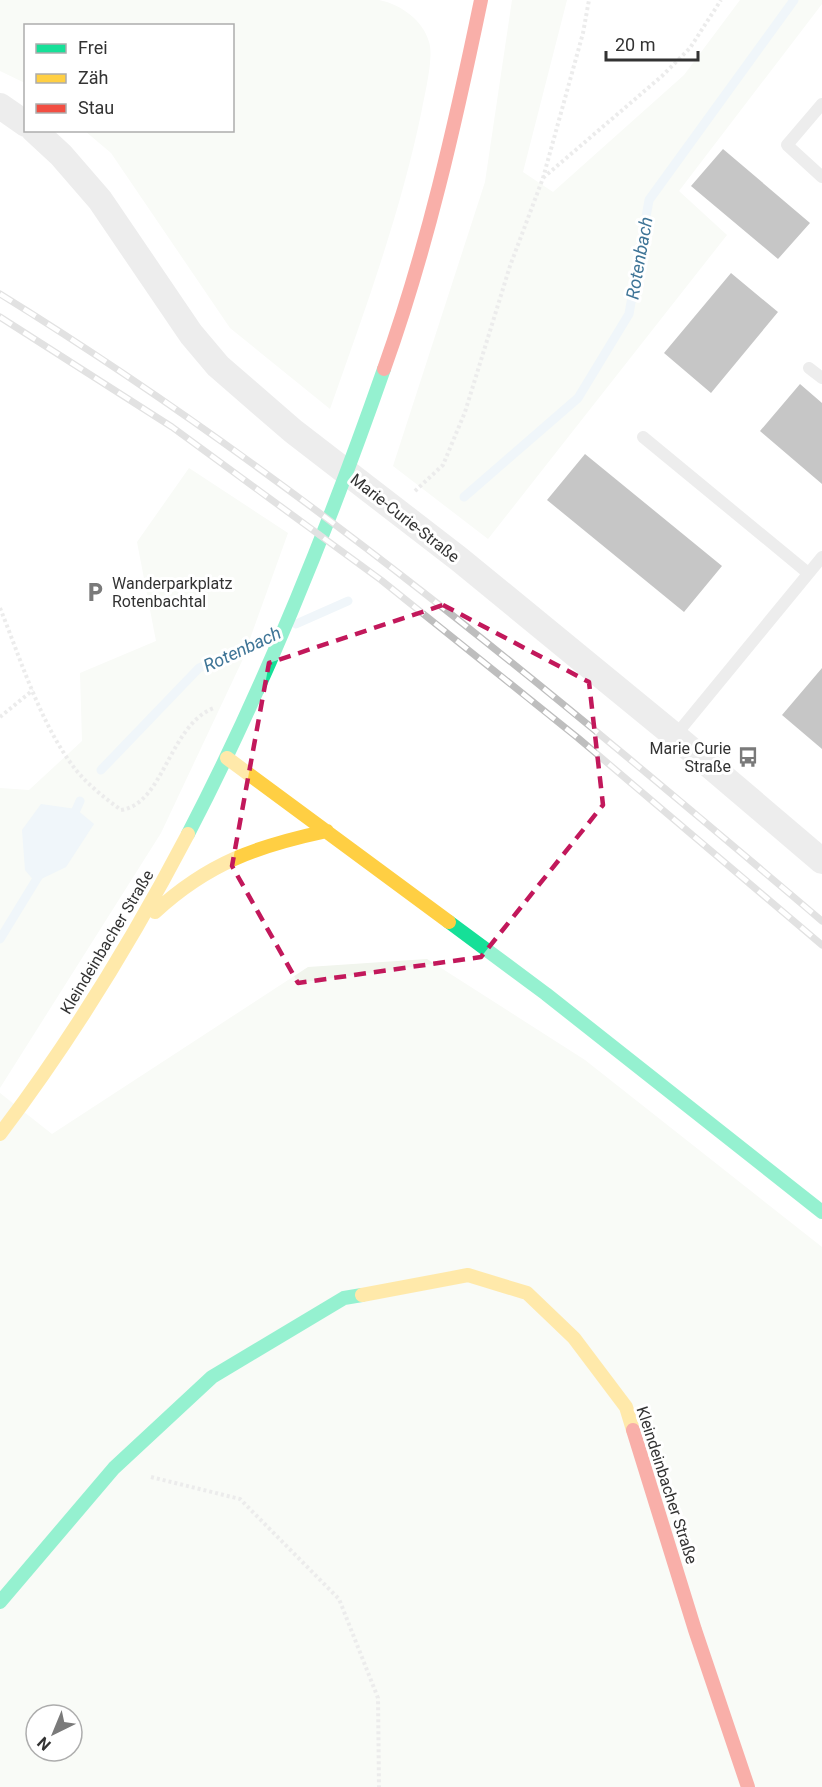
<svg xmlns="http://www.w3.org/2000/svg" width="822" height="1787" viewBox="0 0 822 1787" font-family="Roboto,sans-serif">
	<rect width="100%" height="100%" fill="#fff"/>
	<path fill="#f1f5ed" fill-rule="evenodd" d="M0 0H379C400 4 423 20 429 42 434 56 425 93 422 109 401 212 365 310 330 409L230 328 111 153 85 131 232 130V26H26L25 83 0 71Z
		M512 0H567L523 172 553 192 684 75 740 0H822V4L679 191 727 235 488 539 393 466 485 182Z
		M189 468 288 533 242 661 161 833 0 1088V788L29 790 82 741 80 673 156 641 137 542Z
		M427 959 585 1060 822 1247V1787H0V1093L52 1134 308 967ZM36 1715H72V1751H36Z"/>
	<path fill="#ddebf3" d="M41 804 76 809 94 824 66 867 35 882 25 870 22 830Z"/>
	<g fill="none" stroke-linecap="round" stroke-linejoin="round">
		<path stroke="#ddebf3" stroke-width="9" d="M464 497 578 398 629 314 649 200 794 0
			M296 624 348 601
			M101 770 199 668 273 635
			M72 819 80 801
			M0 939 41 872"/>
	</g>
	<path fill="#818181" d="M723 149 810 223 778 259 691 186Z
		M731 273 778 312 711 393 664 353Z
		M800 384 822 403V484L760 431Z
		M585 454 722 566 684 612 547 500Z
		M822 668V749L782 715Z"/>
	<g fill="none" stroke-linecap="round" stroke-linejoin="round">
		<path stroke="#d6d6d6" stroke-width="4" stroke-dasharray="3 3" stroke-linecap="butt" d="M543 178 662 76 690 48 721 0
			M415 491 443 465 465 412 510 266 543 178 583 33 589 0
			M0 608C21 660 41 726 76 770 89 786 105 798 121 810 164 804 169 725 214 708
			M0 717 33 690
			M151 1477 240 1499 339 1599 378 1698 379 1787"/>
		<path stroke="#d7d7d7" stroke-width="12" d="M822 104 787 145 822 177
			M809 368 822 378
			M643 437 808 573
			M675 736 822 557"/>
		<path stroke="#d7d7d7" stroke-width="26" d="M0 106 26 124
			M34 130 61 155 100 200 191 334 218 366 293 431 459 559 675 736 822 861"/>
		<path stroke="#16e098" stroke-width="14" d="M188 834C266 684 328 529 384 369
			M449 922 546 994 822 1212
			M0 1602 114 1468 212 1377 344 1298 362 1295"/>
		<path stroke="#ffcf43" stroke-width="14" d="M227 758 449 922
			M155 912C208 863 257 846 327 831
			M0 1134C72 1039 133 939 188 834
			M362 1295 468 1275 527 1293 574 1338 626 1407 633 1430"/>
		<path stroke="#f24e42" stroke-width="14" d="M384 369C427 249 455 125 481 0
			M633 1430 695 1630 748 1787"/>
		<g stroke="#bebebe" stroke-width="7">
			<path id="rail" d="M0 294C295 476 559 698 822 921
				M0 317 172 427 381 580 578 738 822 945"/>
		</g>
		<use href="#rail" stroke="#fff" stroke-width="4.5" stroke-dasharray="14" stroke-linecap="butt"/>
	</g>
	<path d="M0 0H822V1787H0ZM443 605 589 682 603 805 481 957 298 983 232 866 269 663Z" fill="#fff" fill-opacity=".55" fill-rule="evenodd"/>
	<path fill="none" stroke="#c2185b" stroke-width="4.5" stroke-dasharray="12 8" stroke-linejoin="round" d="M443 605 589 682 603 805 481 957 298 983 232 866 269 663Z"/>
	<defs>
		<g id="parking-bare" transform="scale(1.62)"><path d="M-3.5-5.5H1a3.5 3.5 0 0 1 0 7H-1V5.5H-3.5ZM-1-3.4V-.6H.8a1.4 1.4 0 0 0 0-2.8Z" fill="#7a7a7a" stroke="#fff" stroke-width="2.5" paint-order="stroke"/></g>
		<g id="bus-bare" transform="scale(1.62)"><path d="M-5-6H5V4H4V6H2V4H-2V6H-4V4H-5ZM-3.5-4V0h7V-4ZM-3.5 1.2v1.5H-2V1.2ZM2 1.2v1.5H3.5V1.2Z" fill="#7a7a7a" stroke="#fff" stroke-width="2.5" paint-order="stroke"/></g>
	</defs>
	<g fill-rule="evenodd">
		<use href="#parking-bare" x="95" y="592"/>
		<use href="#bus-bare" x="748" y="757"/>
	</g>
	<g text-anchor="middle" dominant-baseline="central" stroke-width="6" stroke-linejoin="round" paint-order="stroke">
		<g font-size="16" fill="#333" stroke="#fff">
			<text transform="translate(405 518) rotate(38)">Marie-Curie-Straße</text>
			<text transform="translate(107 942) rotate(-59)">Kleindeinbacher Straße</text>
			<text transform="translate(667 1485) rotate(72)">Kleindeinbacher Straße</text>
		</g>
		<g font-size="16" fill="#333" stroke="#fff" text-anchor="start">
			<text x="112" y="583">Wanderparkplatz<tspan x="112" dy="18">Rotenbachtal</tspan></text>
			<text x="731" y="748" text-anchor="end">Marie Curie<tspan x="731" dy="18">Straße</tspan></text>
		</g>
		<g font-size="18" font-style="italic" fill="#3f7597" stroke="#fff">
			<text transform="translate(639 258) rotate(-80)">Rotenbach</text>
			<text transform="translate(242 649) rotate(-25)">Rotenbach</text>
		</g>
	</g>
	<rect x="24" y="24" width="210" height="108" fill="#ffffff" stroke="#adadad" stroke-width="1.5"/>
	<rect x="36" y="44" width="30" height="9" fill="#16e098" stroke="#adadad" stroke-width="1.5"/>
	<text x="78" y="54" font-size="18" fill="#333333">Frei</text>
	<rect x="36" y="74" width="30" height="9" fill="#ffcf43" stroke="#adadad" stroke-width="1.5"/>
	<text x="78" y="84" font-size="18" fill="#333333">Zäh</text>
	<rect x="36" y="104" width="30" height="9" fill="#f24e42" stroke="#adadad" stroke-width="1.5"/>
	<text x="78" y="114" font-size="18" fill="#333333">Stau</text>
	<g transform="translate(54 1733) rotate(223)"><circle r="28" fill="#ffffff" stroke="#adadad" stroke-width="1.5"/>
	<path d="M0-4.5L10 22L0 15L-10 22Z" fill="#7a7a7a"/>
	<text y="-9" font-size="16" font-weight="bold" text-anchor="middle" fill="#333333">N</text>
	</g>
	<path d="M606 51v9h92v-9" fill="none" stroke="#333333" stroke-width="3"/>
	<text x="615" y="51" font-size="18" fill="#333333" stroke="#ffffff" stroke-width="4.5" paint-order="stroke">20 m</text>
</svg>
